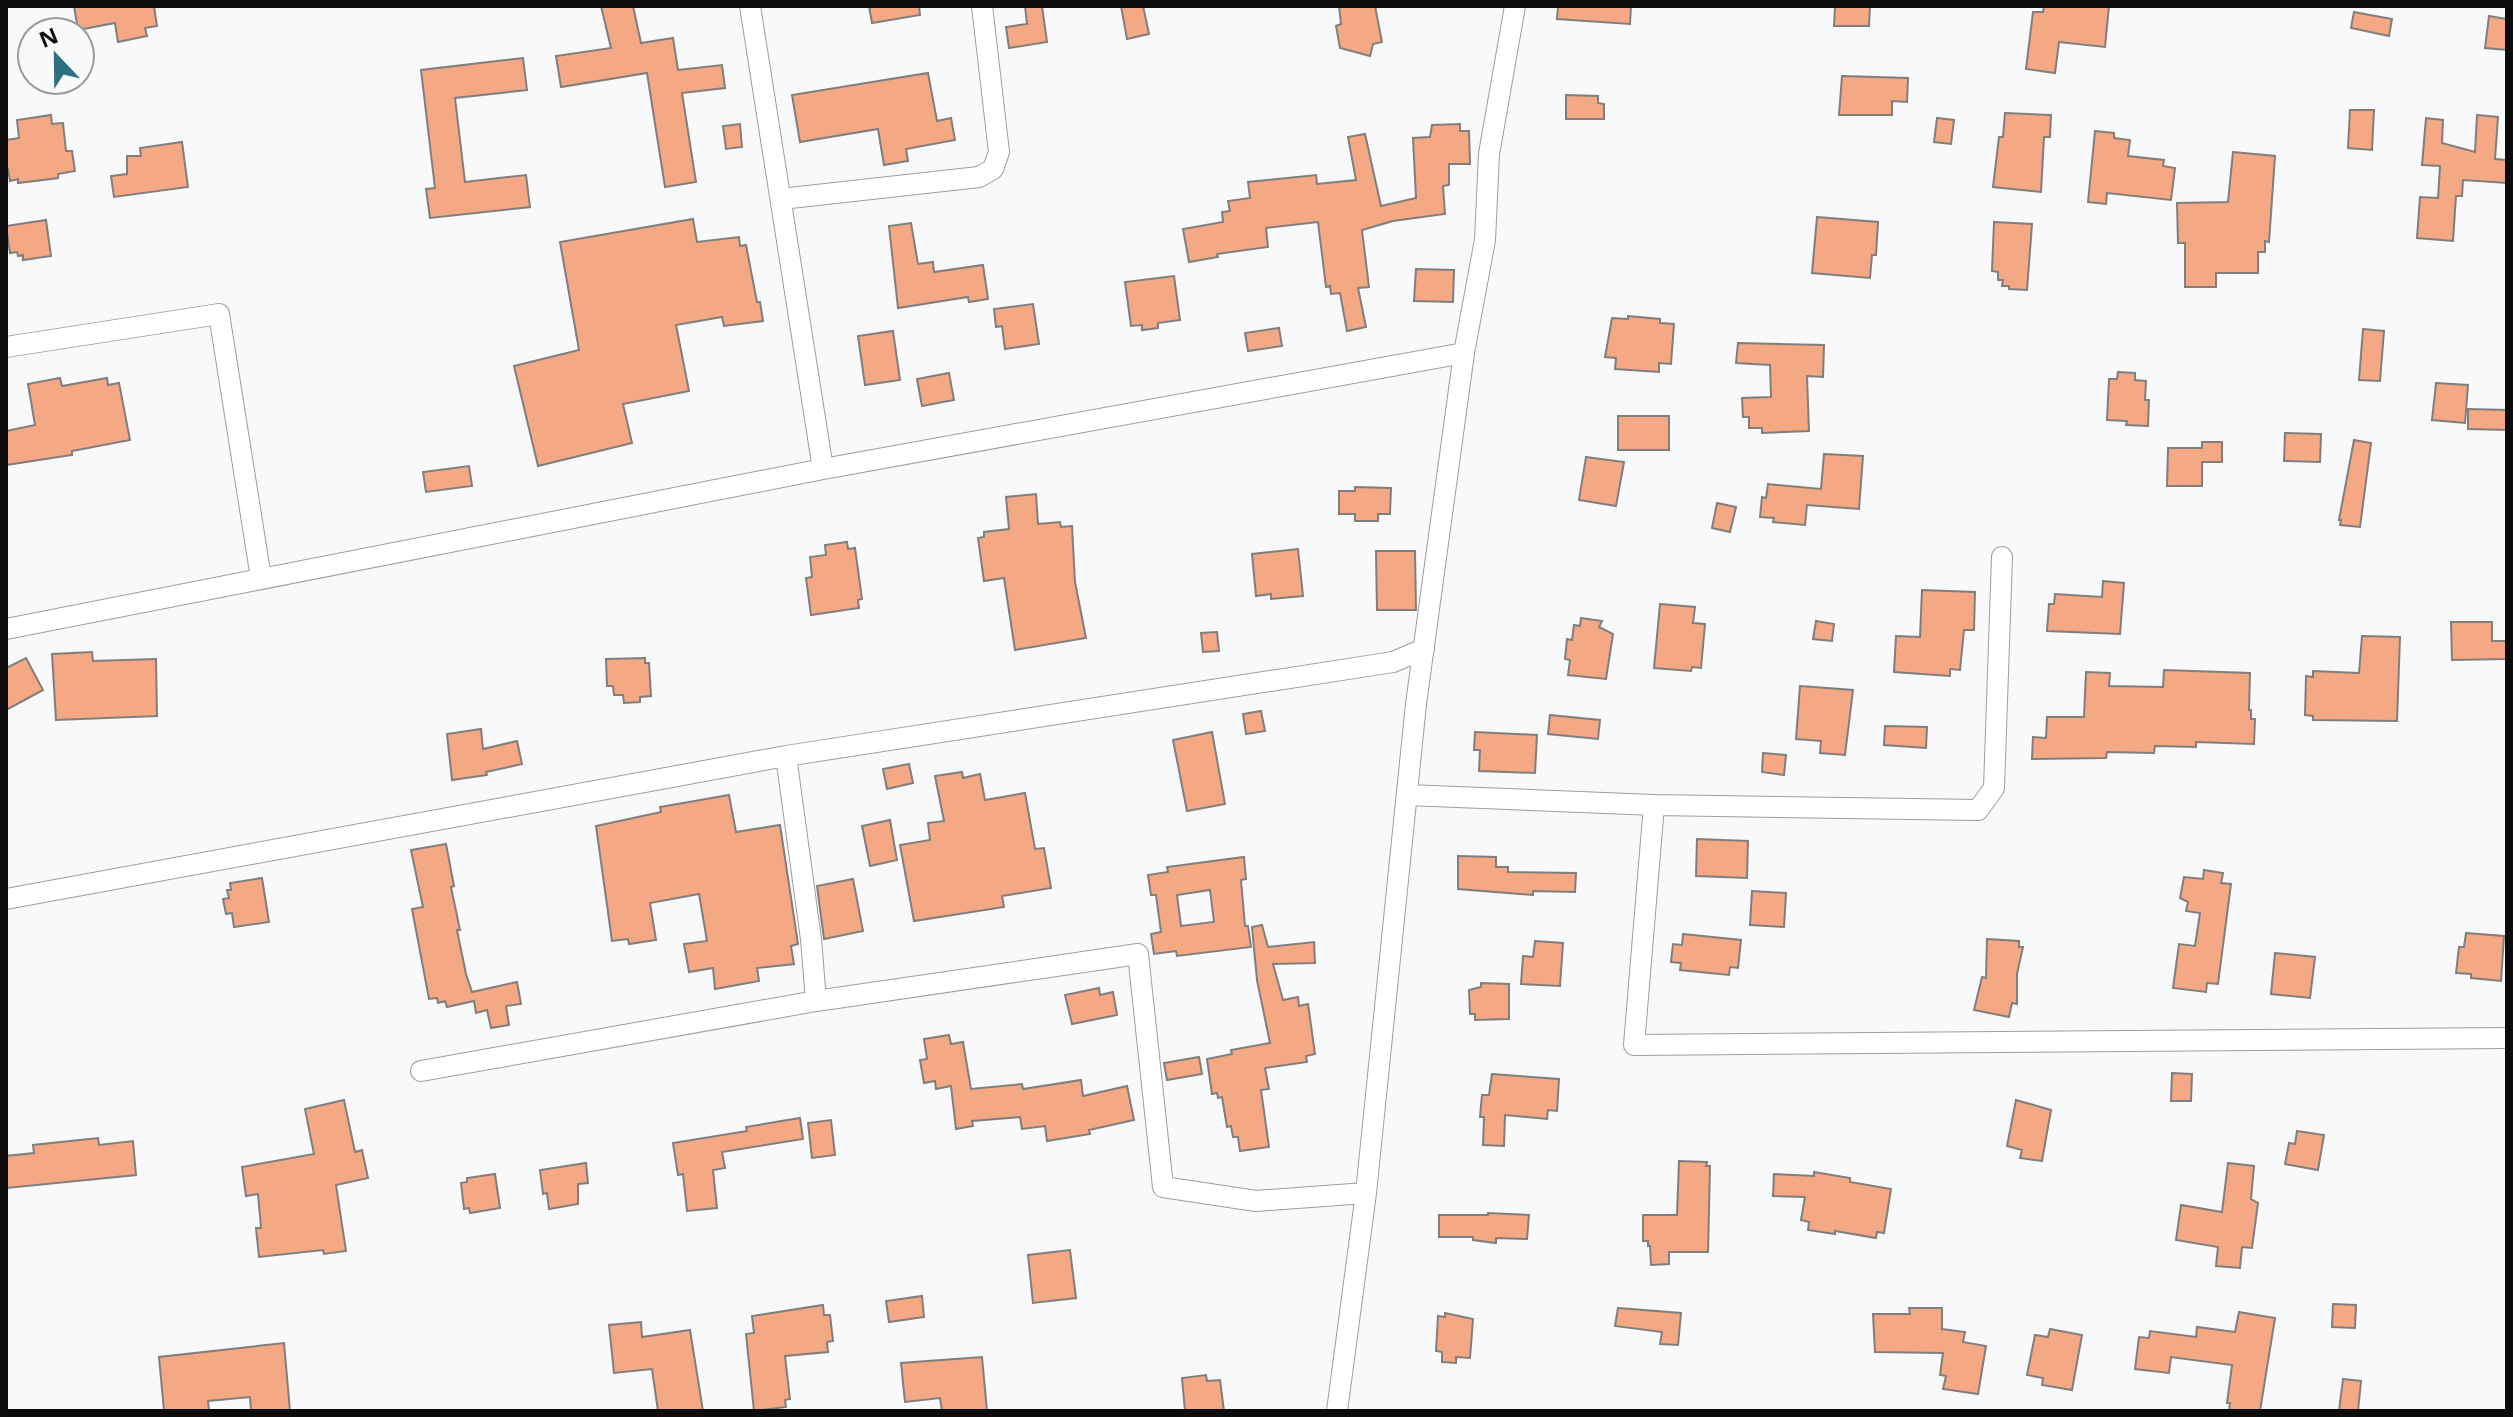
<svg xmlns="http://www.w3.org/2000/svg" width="2513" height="1417" viewBox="0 0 2513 1417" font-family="'Open Sans',sans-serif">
	<rect width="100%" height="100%" fill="#f7f9fb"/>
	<path fill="#f4a884" stroke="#817e7d" stroke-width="2" fill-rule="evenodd" d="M74 6H154L157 26 145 28 147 36 118 42 115 23 78 30Z
		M601 6H633L641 43 673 38 678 70 722 65 725 88 682 93 696 182 665 187 647 73 561 87 556 56 611 48Z
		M869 6H919L920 15 872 23Z
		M1025 6H1042L1047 42 1009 48 1006 27 1027 24Z
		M1121 6H1143L1149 34 1127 39Z
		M1339 6H1375L1382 42 1373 44 1370 56 1340 48 1336 26 1341 24Z
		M1558 6H1631L1630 24 1557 19Z
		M1835 6H1870L1869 26H1834Z
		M2044 6H2109L2105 47 2059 42 2055 73 2026 69 2033 12H2043Z
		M2354 12 2392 19 2389 36 2351 28Z
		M2489 16 2507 19V50L2485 48Z
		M523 58 527 90 455 98 465 182 526 175 530 207 430 218 426 189 435 188 421 70Z
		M928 73 937 121 951 118 955 140 906 149 908 161 884 165 878 129 800 142 792 95Z
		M1842 76 1908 78 1907 102 1892 101V115H1839Z
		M1566 95 1598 96V103L1604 104V119H1566Z
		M2350 110H2374L2372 150 2348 148Z
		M2005 113 2051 115 2050 137H2044L2041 192 1993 187 1999 137H2003Z
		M51 115 52 124 63 123 66 151H72L75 171 58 174V178L18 183V179L10 181 8 169H6V140L19 138 17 120Z
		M2477 115 2498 117 2495 159 2507 160V183L2463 180 2462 196H2456L2453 241 2417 238 2420 197 2438 198 2440 166 2422 165 2426 118 2443 120 2442 143 2475 152Z
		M1937 118 1954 120 1951 144 1934 142Z
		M740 124 742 147 726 149 723 126Z
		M1460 124V131H1469L1470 164H1449V185L1443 186 1445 214 1393 221 1362 230 1369 287 1358 288 1366 327 1347 331 1340 293 1331 294 1330 286 1326 287 1318 222 1266 228 1268 247 1217 254 1218 257 1189 262 1183 229 1223 222 1222 212 1230 211 1228 201 1250 198 1248 182 1316 175 1317 184 1356 180 1348 137 1365 134 1381 206 1416 198 1413 138 1430 137 1432 125Z
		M2095 131 2114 133V138L2130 140 2128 156 2164 160 2163 166 2175 168 2171 200 2107 193 2106 204 2088 202Z
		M182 142 188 187 114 197 111 176 127 174V156H141L140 148Z
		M2233 152 2275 156 2269 242 2265 241V252H2258V273H2216V287H2185V243H2178L2177 203 2228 202Z
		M1817 217 1878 222 1876 255H1872L1870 278 1812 273Z
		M693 219 697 242 739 237 740 246 746 245 757 302H760L763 321 724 326 722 317 676 325 689 391 623 404 632 443 538 466 514 366 579 350 560 242Z
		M46 220 51 256 23 260V255L18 256 17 252 10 253 6 226Z
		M1994 222 2032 224 2027 290 2009 289V286H2002L2003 280H1998V272L1992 271Z
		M911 223 918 264 933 262 934 272 983 265 988 299 969 302 968 297 898 308 889 226Z
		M1416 269 1454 270 1453 302 1414 301Z
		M1174 276 1180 320 1158 323V328L1142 330V325L1131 326 1125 282Z
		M1033 304 1039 344 1005 349 1002 326 996 327 994 309Z
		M1628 316 1660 319V323L1674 324 1671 364 1659 363V372L1615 369 1616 358 1605 357 1612 318 1628 319Z
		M1279 328 1282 346 1248 351 1245 333Z
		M2363 329 2384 331 2380 381 2359 380Z
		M893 331 900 380 865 385 858 336Z
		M1738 343 1824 345 1823 377 1807 376 1809 431 1762 433V428H1749V417H1743L1742 398 1771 397 1770 365 1736 363Z
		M2118 372 2135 373V380L2146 381 2145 400H2149L2148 426 2126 425 2127 421 2107 420 2109 379H2117Z
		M949 373 954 400 922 406 917 379Z
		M60 378 62 386 107 378 108 385 119 383 130 440 72 451V455L6 465V431L35 425 28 384Z
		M2436 383 2468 385 2465 423 2432 420Z
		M2468 409 2507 410V430L2468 429Z
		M1618 416H1669V450H1618Z
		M2285 433 2321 434 2320 462 2284 461Z
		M2354 440 2371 443 2360 527 2340 525 2341 520H2339Z
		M2202 442H2222V462H2202V486H2167L2168 448H2202Z
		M1824 454 1863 456 1859 509 1807 505 1805 525 1773 522 1774 518 1760 517 1762 497 1766 498 1768 484 1821 489Z
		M1586 457 1624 462 1616 506 1579 500Z
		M469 466 472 486 426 492 423 472Z
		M1355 487 1391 488 1390 514H1378V521H1355V514H1339V491H1355Z
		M1036 494 1038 524 1060 522 1061 527 1072 526 1075 582 1086 638 1015 650 1004 578 984 581 978 538 984 537V532L1009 529 1006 497Z
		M1717 503 1736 507 1730 532 1712 528Z
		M847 542 848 549 855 548 862 599 858 600 859 608 811 615 806 578 812 577 810 557 826 555 825 545Z
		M1298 549 1303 596 1271 599V594L1256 596 1252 554Z
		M1376 551H1415L1416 610H1377Z
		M2103 581 2124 583 2120 634 2047 631 2049 604H2054L2055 594 2102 597Z
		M1922 590 1975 592 1974 630H1964L1960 670 1950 669V676L1894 672 1896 636 1920 637Z
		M1660 604 1695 607 1693 623 1705 624 1701 668 1692 667 1691 671 1654 668Z
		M1581 618 1602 621 1599 627 1613 634 1606 679 1568 675 1570 660 1565 659 1567 639 1572 640 1574 625 1580 626Z
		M1816 621 1834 624 1832 641 1813 639Z
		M2451 622H2492V641H2507V659L2452 660Z
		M1217 632 1219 651 1203 652 1201 633Z
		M2362 636 2400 637 2397 721 2313 720V716L2305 715 2306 676 2313 677V671L2359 673Z
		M92 652 93 661 156 659 157 716 56 720 52 654Z
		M26 658 43 690 6 710V668Z
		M645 658V663H649L651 696 640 697V702L624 703 623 695H614L613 686H607L606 659Z
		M2164 670 2250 673 2249 710H2251V719H2255L2254 744 2196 742V747L2155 746 2154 753 2107 752 2106 758 2032 759 2033 737 2046 738 2047 717H2084L2086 672 2110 673 2109 686 2163 687Z
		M1800 686 1853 690 1845 755 1820 753 1821 741 1796 739Z
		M1261 711 1265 731 1246 734 1243 714Z
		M1550 715 1600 720 1598 739 1548 734Z
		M1885 726 1927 727 1926 748 1884 745Z
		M481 729 483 749 517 741 522 764 486 772 487 775 452 780 447 734Z
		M1212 732 1225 804 1187 811 1173 740Z
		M1475 732 1537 735 1535 773 1479 771 1480 750H1474Z
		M1763 753 1786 755 1784 775 1762 772Z
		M909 764 913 783 887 789 883 769Z
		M962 772 963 778 980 774 985 800 1025 793 1035 849 1044 848 1051 888 1002 896 1004 907 914 921 900 845 930 840 928 823 944 821 935 776Z
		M729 795 736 832 780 825 798 944 791 946 794 964 757 968 759 981 715 989 713 968 689 972 684 944 707 941 699 894 650 903 656 940 629 944 628 939 612 941 596 826 661 812 660 807Z
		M890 820 897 860 870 866 862 826Z
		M1697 839 1748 841 1747 878 1696 876Z
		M446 844 454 886 451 887 460 930H457L466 974 472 992 517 982 521 1004 506 1006 509 1025 491 1028 487 1010 476 1013 474 1001 447 1007 445 1001 438 1003 437 998 429 999 412 909 423 907 411 850Z
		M1458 856 1496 857V867H1508V872L1576 873 1575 892 1533 891V895L1458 889Z
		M1244 857 1246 879 1241 880 1245 926H1248L1251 947 1177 956 1176 951 1154 954 1151 934 1161 932 1156 895H1151L1148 875 1168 872 1167 867ZM1210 890 1214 922 1181 926 1177 895Z
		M2204 870 2223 873 2221 883 2231 884 2218 984 2207 983 2206 992 2173 988 2179 944 2195 946 2200 913 2186 911 2188 902 2180 898 2184 877 2203 879Z
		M262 878 269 922 234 927 232 913 226 914 223 899 229 898 227 890H231L230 883Z
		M853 879 863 931 824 939 817 886Z
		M1752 891 1786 893 1784 927 1750 925Z
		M1262 925 1268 947 1314 942 1315 963 1273 964 1283 1000 1298 997 1299 1006 1308 1004 1315 1054 1306 1056 1307 1062 1265 1068 1269 1089 1261 1090 1269 1147 1240 1151 1238 1137H1233L1231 1126 1227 1127 1222 1097 1218 1098 1217 1093 1212 1094 1207 1059 1232 1054 1231 1050 1270 1043 1257 980 1252 927Z
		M2466 933 2504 936 2501 981 2471 978V974L2456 973 2459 947H2464Z
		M1683 934 1741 940 1738 968 1730 967 1729 975 1680 970 1681 963 1671 962 1673 944 1682 945Z
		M1987 939 2019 941V947H2023L2017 974V1004L2012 1003 2009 1017 1974 1010 1982 977 1986 978Z
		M1535 941 1563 943 1560 986 1521 984 1523 956 1533 957Z
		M2275 953 2315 957 2310 998 2271 994Z
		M1481 983 1509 984V1019L1475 1020V1014H1470L1469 990 1481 987Z
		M1099 988 1100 995 1113 992 1117 1015 1072 1024 1065 995Z
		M949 1035 951 1044 963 1042 971 1089 1022 1084 1023 1089 1081 1080 1083 1096 1127 1086 1134 1120 1089 1130 1090 1134 1047 1141 1045 1126 1022 1129 1020 1117 972 1121 973 1126 956 1129 951 1086 936 1089 935 1081 924 1083 920 1060 927 1059 924 1039Z
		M1199 1057 1202 1074 1167 1080 1164 1063Z
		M2172 1073 2192 1074 2191 1101H2171Z
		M1492 1074 1559 1079 1557 1111 1548 1110 1547 1119 1505 1115 1504 1146 1483 1145 1484 1117H1480L1482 1095H1489Z
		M344 1100 355 1152 362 1150 368 1178 336 1185 346 1251 324 1254 323 1250 259 1257 256 1228H261L258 1194 246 1196 242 1167 314 1154 305 1109Z
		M2016 1100 2051 1110 2042 1161 2020 1158 2022 1150 2007 1146Z
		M800 1118 803 1139 722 1152 725 1168 713 1170 717 1208 687 1211 683 1174 678 1175 673 1143 747 1131 746 1127Z
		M831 1120 835 1155 812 1158 808 1123Z
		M2297 1131 2324 1135 2318 1170 2285 1164 2289 1143 2295 1144Z
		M98 1138 99 1145 133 1141 136 1175 7 1188 6 1156 34 1153 33 1145Z
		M1679 1161 1707 1162 1706 1166H1710L1708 1252H1669V1264L1651 1265 1650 1246H1648V1241H1643V1215H1677Z
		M586 1163 588 1183 578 1184V1204L549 1209 547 1193 543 1194 540 1170Z
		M2228 1163 2254 1166 2251 1199 2258 1203 2252 1248 2242 1247 2240 1268 2216 1266 2218 1247 2176 1240 2181 1205 2222 1212Z
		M1814 1172 1850 1178V1182L1891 1189 1884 1233 1877 1232 1876 1238 1835 1231V1234L1808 1230 1809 1222 1801 1220 1805 1197 1773 1196 1774 1174 1814 1176Z
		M495 1174 500 1208 470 1213 469 1208 464 1209 461 1183 467 1182V1178Z
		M1488 1213 1529 1215 1527 1239 1496 1238V1243L1473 1240V1237H1439V1215H1488Z
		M1070 1250 1076 1298 1033 1303 1028 1255Z
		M922 1296 924 1317 889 1322 886 1301Z
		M2333 1304 2356 1305 2355 1328 2332 1327Z
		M823 1305 824 1315H830L833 1341 827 1342 828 1352 785 1356 790 1399 785 1400 786 1407 754 1411 746 1334 754 1333 752 1316Z
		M1618 1308 1681 1313 1678 1345 1660 1344 1662 1332 1615 1326Z
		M1909 1308H1942V1329L1965 1332 1963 1342 1986 1346 1978 1394 1943 1389 1946 1376 1940 1375 1943 1353 1875 1352 1873 1314H1910Z
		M2239 1312 2275 1318 2260 1411H2229L2230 1403H2227L2232 1365 2171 1357 2169 1373 2135 1369 2139 1337 2149 1338 2150 1331 2196 1337 2197 1327 2235 1332Z
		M1445 1313 1473 1319 1470 1358 1456 1357V1363L1442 1362V1352L1436 1351 1438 1316 1445 1317Z
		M641 1322 642 1337 690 1330 703 1411H658L652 1369 614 1373 609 1325Z
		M2050 1329 2082 1335 2072 1390 2042 1385 2043 1378 2027 1375 2035 1335 2048 1337Z
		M284 1343 290 1411H251L250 1397 208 1401 209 1411H164L159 1357Z
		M982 1357 987 1411H942L940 1398 905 1402 901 1363Z
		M1206 1375 1207 1381 1220 1380 1224 1411H1185L1182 1378Z
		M2343 1379 2361 1381 2358 1411H2339Z"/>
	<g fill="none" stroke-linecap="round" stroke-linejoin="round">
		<g stroke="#9c9ea0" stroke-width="22">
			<path id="minor" d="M750 6 823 469
				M781 199 979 177 993 169 999 152 982 6
				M6 347 219 314 261 578
				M6 629 823 469 1464 353
				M786 756 811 939 816 1001
				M1407 795 1654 805 1978 810 1994 788 2002 557
				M1654 805 1634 1045 2507 1038
				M6 899 786 756 1393 662 1424 649
				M421 1071 816 1001 1138 954 1163 1187 1256 1201 1366 1193
				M1337 1411 1366 1193 1416 704 1464 353 1485 240 1489 154 1515 6"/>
		</g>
		<use href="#minor" stroke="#fff" stroke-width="20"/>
	</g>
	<rect width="2513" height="1417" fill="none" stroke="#0c0c0d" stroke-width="16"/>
	<g transform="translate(56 56) rotate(338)"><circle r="38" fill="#f7f9fb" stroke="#999a9c" stroke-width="2"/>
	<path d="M0-6L14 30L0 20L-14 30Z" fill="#2d7181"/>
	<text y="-12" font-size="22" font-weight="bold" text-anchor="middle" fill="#0c0c0d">N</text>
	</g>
</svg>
